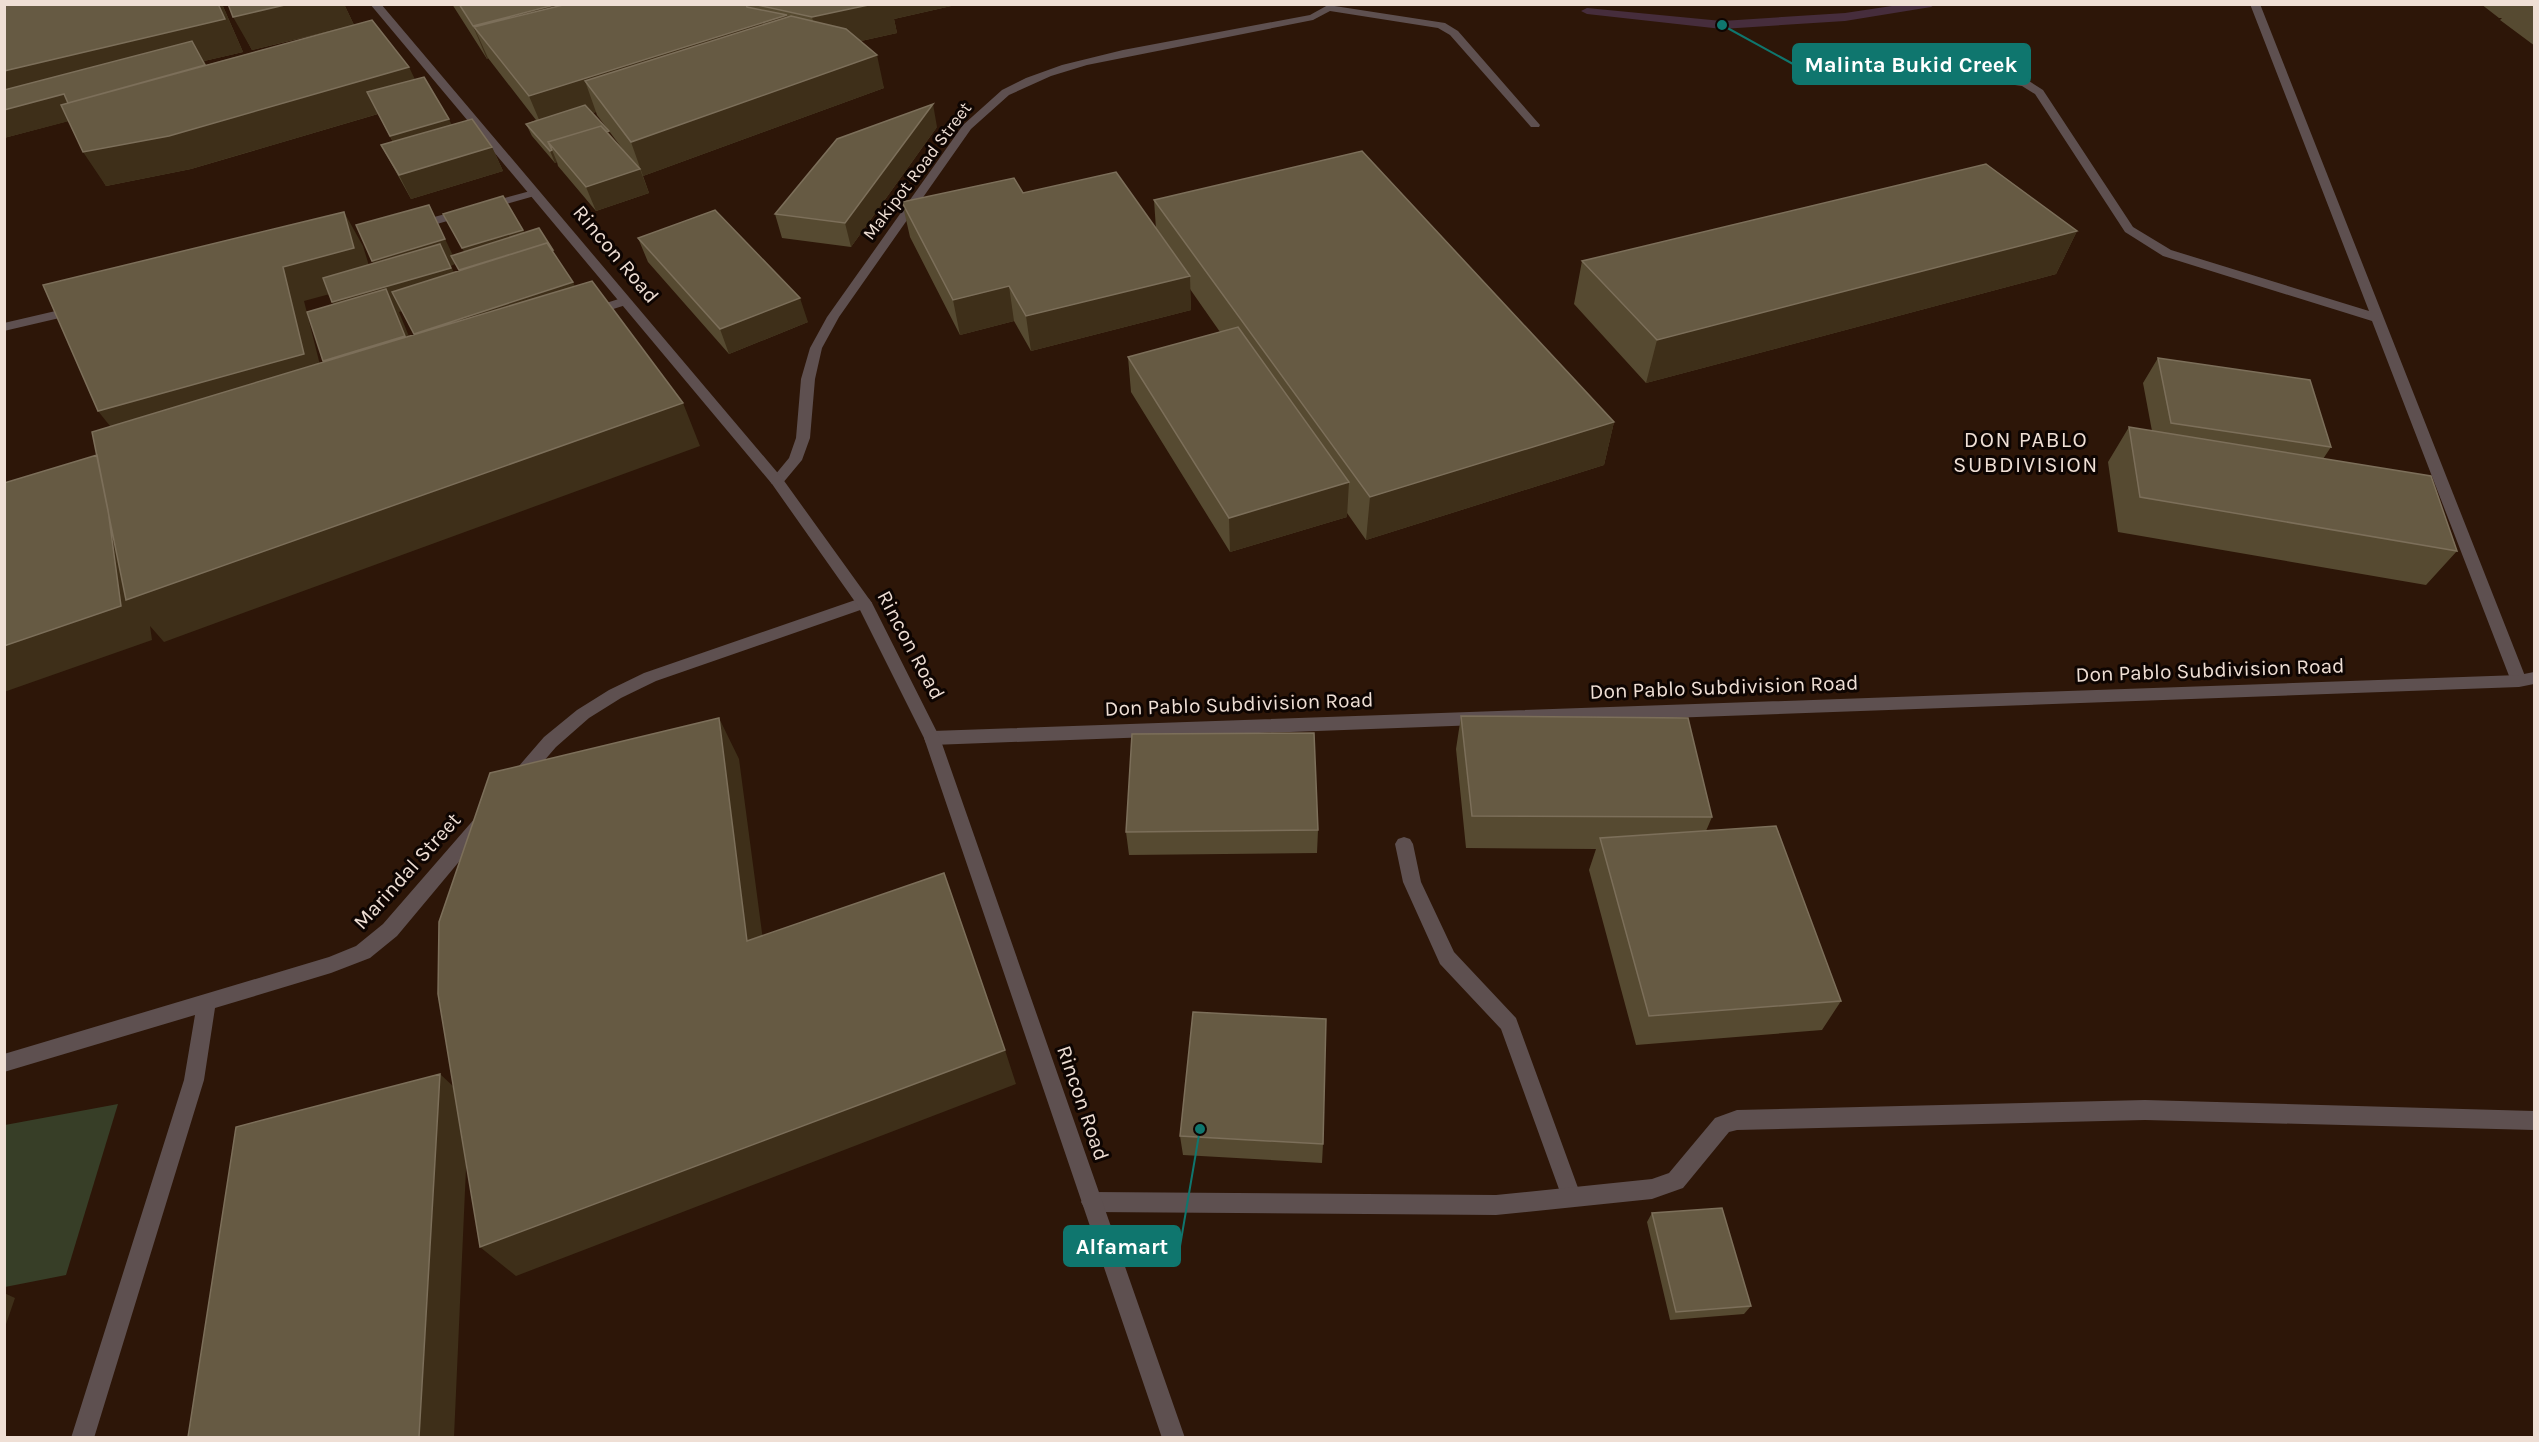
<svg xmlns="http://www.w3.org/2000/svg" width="2539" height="1442" viewBox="0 0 2539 1442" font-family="Karla,sans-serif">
	<rect width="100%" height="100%" fill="#2d1608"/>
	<path fill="#373e27" d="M118 1104 66 1275 5 1287V1125Z"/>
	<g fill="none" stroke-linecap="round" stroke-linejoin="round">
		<path fill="#462d3c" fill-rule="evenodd" d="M1905 4H1936L1931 7 1845 21 1722 29 1587 14 1581 11 1587 8 1722 21 1845 13Z"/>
		<path fill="#5e5050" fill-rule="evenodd" d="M2250 4H2260L2527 681 2525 685H2513L2511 681 2372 321 2163 256 2125 232 2035 94 2022 86 1888 67 1883 64 1888 61 2029 81 2043 90 2133 227 2171 250 2369 311Z
			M625 297 631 301 629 304 588 317 582 313 584 310Z
			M1404 837 1410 839 1413 844 1421 882 1454 952 1516 1018 1581 1196 1578 1203 1571 1206 1564 1203 1501 1029 1440 964 1403 882 1395 844 1398 839Z"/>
		<path fill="#5e5050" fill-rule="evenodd" d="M1328 5 1445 23 1458 31 1540 125 1539 127H1531L1450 35 1438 28 1330 11 1313 20 1087 65 1051 76 1009 95 971 129 839 317 822 348 815 379 810 438 802 460 782 484H772L770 481 789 458 796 438 801 379 810 348 827 317 963 125 1002 90 1026 78 1062 65 1123 50 1310 15Z
			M534 190 538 191V195L416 230 410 226 412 223Z
			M77 306 81 307 83 310 81 313 4 331V323Z
			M864 597 869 599 872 603 869 607 656 681 621 698 589 718 556 747 524 784 518 786 512 784 509 779 512 774 544 737 577 710 609 690 644 673Z
			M2534 672V684L2519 687 932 745 926 743 924 738 926 733 932 731 2519 675Z
			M482 815 488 817 491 822 488 827 397 936 370 958 331 973 215 1008 204 1080 94 1438H71L184 1080 195 1015 4 1072V1054L329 957 356 946 383 924 476 817Z
			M2145 1100 2534 1111V1130L2145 1120 1737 1130 1729 1132 1683 1188 1652 1199 1496 1215 1092 1212 1085 1209 1081 1202 1085 1195 1092 1192 1496 1195 1652 1179 1669 1173 1715 1118 1737 1110Z"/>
		<path fill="#5e5050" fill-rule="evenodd" d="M370 4H381L782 478 872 603 940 738 1185 1438H1162L924 738 858 606 772 484Z"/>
	</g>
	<path fill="#564a31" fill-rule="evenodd" d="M4 4H222L243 52 204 61 206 65 336 30 252 50 228 4H344L354 25 415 80 451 125 492 147 503 171 411 199 381 145 393 142 378 114 191 169 106 186 68 121 4 138Z
		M452 4H960L894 19 897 33 861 41 884 88 643 176 649 193 596 211 558 166 557 162 555 163 532 136 526 124 536 120 488 58 487 59ZM596 112 597 115 624 151 592 113Z
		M2481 4H2535V46L2500 20 2502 18H2499Z
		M937 127 851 247 782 238 775 214Z
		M1023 193 1156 229 1154 200 1614 422 1604 465 1366 540 1347 513V517L1230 552 1131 392 1128 357 1220 332 1190 289 1191 310 1031 351 1014 321 960 335 910 237 902 202Z
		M2077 231 2056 274 1646 383 1574 304 1582 261Z
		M638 238 808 322 729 354 648 262Z
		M2158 358 2331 447 2323 459 2457 551 2426 585 2118 532 2108 462 2129 427 2152 431 2143 383Z
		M1461 716 1712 817 1706 831 1841 1001 1822 1030 1636 1045 1589 870 1596 849 1466 848 1456 749Z
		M1318 830 1317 853 1129 855 1126 832Z
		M1180 1136 1323 1144 1322 1163 1183 1155Z
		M1652 1213 1751 1306 1744 1314 1670 1320 1647 1222Z"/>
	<path fill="#3e2f19" d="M218 4H222L243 52 204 61 223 96 77 119 4 138V71Z
		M289 4H344L354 25 252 50 233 17Z
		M558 4H695L474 27 488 58 487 59 473 26Z
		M873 4H960L894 19 897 33 820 50 812 17Z
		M787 15 795 47 585 81 596 112 543 129 529 96Z
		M877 55 884 88 643 176 631 142Z
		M409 67 425 100 191 169 106 186 83 152Z
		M933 104 937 127 851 247 845 223Z
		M449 119 460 143 402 160 390 136Z
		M492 147 503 171 411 199 399 175Z
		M552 150 557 162 555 163 550 151Z
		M640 169 649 193 596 211 586 187Z
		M429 205 457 264 451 256 455 264 451 266 463 292 399 312 419 361 347 327 332 302 385 285 372 261Z
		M344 212 363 246 374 282 304 301 326 389 126 446 98 411 283 267Z
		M523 230 529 242 469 261 462 248Z
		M2077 231 2056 274 1646 383 1657 340Z
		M1190 276 1191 310 1031 351 1026 316Z
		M573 282 584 307 414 334Z
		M1009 286 1014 321 960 335 953 300Z
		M800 298 808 322 729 354 720 329Z
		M683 403 700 446 164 642 150 626 152 640 4 692V646L100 454Z
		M1614 422 1604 465 1366 540 1370 497Z
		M1349 482 1347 517 1230 552 1229 518Z
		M719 718 739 759 768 978 747 941Z
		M1005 1050 1016 1084 516 1276 480 1247Z
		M440 1074 469 1101 454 1437H419Z
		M4 1293 15 1298 4 1330Z"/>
	<path fill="#665a43" stroke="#7c6f5a" stroke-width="1.5" d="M4 4H218L225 19 4 71Z
		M228 4H289L233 17Z
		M459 4H558L473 26Z
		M567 4H746L747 7 787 15 529 96 474 27Z
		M753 4H873L812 17Z
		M791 16 846 29 877 55 631 142 585 81Z
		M372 20 409 67 169 136 83 152 61 105Z
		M192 41 205 65 68 103 64 94 4 110V90Z
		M424 77 449 119 390 136 367 92Z
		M933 104 845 223 775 214 837 139Z
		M585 105 609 131 607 132 601 126 548 142 552 150 550 151 526 124Z
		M472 119 492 147 399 175 381 145Z
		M601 126 640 169 586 187 548 142Z
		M1362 151 1614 422 1370 497 1154 200Z
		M1986 164 2077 231 1657 340 1582 261Z
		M1116 172 1190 276 1026 316 1009 286 953 300 902 202 1014 178 1023 193Z
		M503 196 523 230 462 248 443 214Z
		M429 205 445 239 372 261 356 225Z
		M715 210 800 298 720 329 638 238Z
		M344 212 354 248 283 267 304 354 98 411 43 285Z
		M539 228 553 250H552L547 243 459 270 451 256Z
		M547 243 573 282 414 334 392 292Z
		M440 244 451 268 332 302 323 278Z
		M592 281 683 403 126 600 92 432Z
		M386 289 405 336 323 361 307 312Z
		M1238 327 1349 482 1229 518 1128 357Z
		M2158 358 2310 380 2331 447 2171 423Z
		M2129 427 2431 476 2457 551 2140 497Z
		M97 455 108 510 121 606 4 646V483Z
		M1461 716 1688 718 1712 817 1472 816Z
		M719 718 747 941 944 873 1005 1050 480 1247 438 994 439 922 490 773Z
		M1314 733 1318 830 1126 832 1132 734Z
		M1776 826 1841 1001 1649 1016 1600 838Z
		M1193 1012 1326 1019 1323 1144 1180 1136Z
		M440 1074 419 1437H188L236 1127Z
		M1722 1208 1751 1306 1676 1312 1652 1213Z"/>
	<g text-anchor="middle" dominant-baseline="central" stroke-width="6" stroke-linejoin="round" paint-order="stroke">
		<g font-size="18" fill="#efdfd5" stroke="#0e0502">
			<text transform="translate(917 171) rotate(-53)">Makipot Road Street</text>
		</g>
		<g font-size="21" fill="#efdfd5" stroke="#0e0502">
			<text transform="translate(616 254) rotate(50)">Rincon Road</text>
			<text transform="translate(911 645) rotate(62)">Rincon Road</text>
			<text transform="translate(2210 670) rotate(-2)">Don Pablo Subdivision Road</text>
			<text transform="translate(1724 687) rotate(-2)">Don Pablo Subdivision Road</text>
			<text transform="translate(1239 704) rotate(-2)">Don Pablo Subdivision Road</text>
			<text transform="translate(407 871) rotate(-48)">Marindal Street</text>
			<text transform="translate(1083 1103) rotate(71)">Rincon Road</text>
		</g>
		<g font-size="22" letter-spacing="1.5" fill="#efdfd5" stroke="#0e0502">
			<text x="2026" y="440">DON PABLO<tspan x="2026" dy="25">SUBDIVISION</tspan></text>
		</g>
	</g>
	<path fill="none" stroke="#0f766e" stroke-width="2" d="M1722 25L1793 64M1200 1129L1180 1246"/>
	<g fill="#0f766e" stroke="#0e0502" stroke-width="2">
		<circle cx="1722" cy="25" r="6"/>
		<circle cx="1200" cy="1129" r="6"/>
	</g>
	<g fill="#0f766e" stroke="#0f766e" stroke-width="2">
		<rect x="1793" y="44" width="237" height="40" rx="6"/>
		<rect x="1064" y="1226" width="116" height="40" rx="6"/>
	</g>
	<g font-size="22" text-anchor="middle" font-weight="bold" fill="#fff">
		<text x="1911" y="72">Malinta Bukid Creek</text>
		<text x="1122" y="1254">Alfamart</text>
	</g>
	<rect width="2539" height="1442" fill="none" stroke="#efdfd5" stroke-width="12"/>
</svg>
